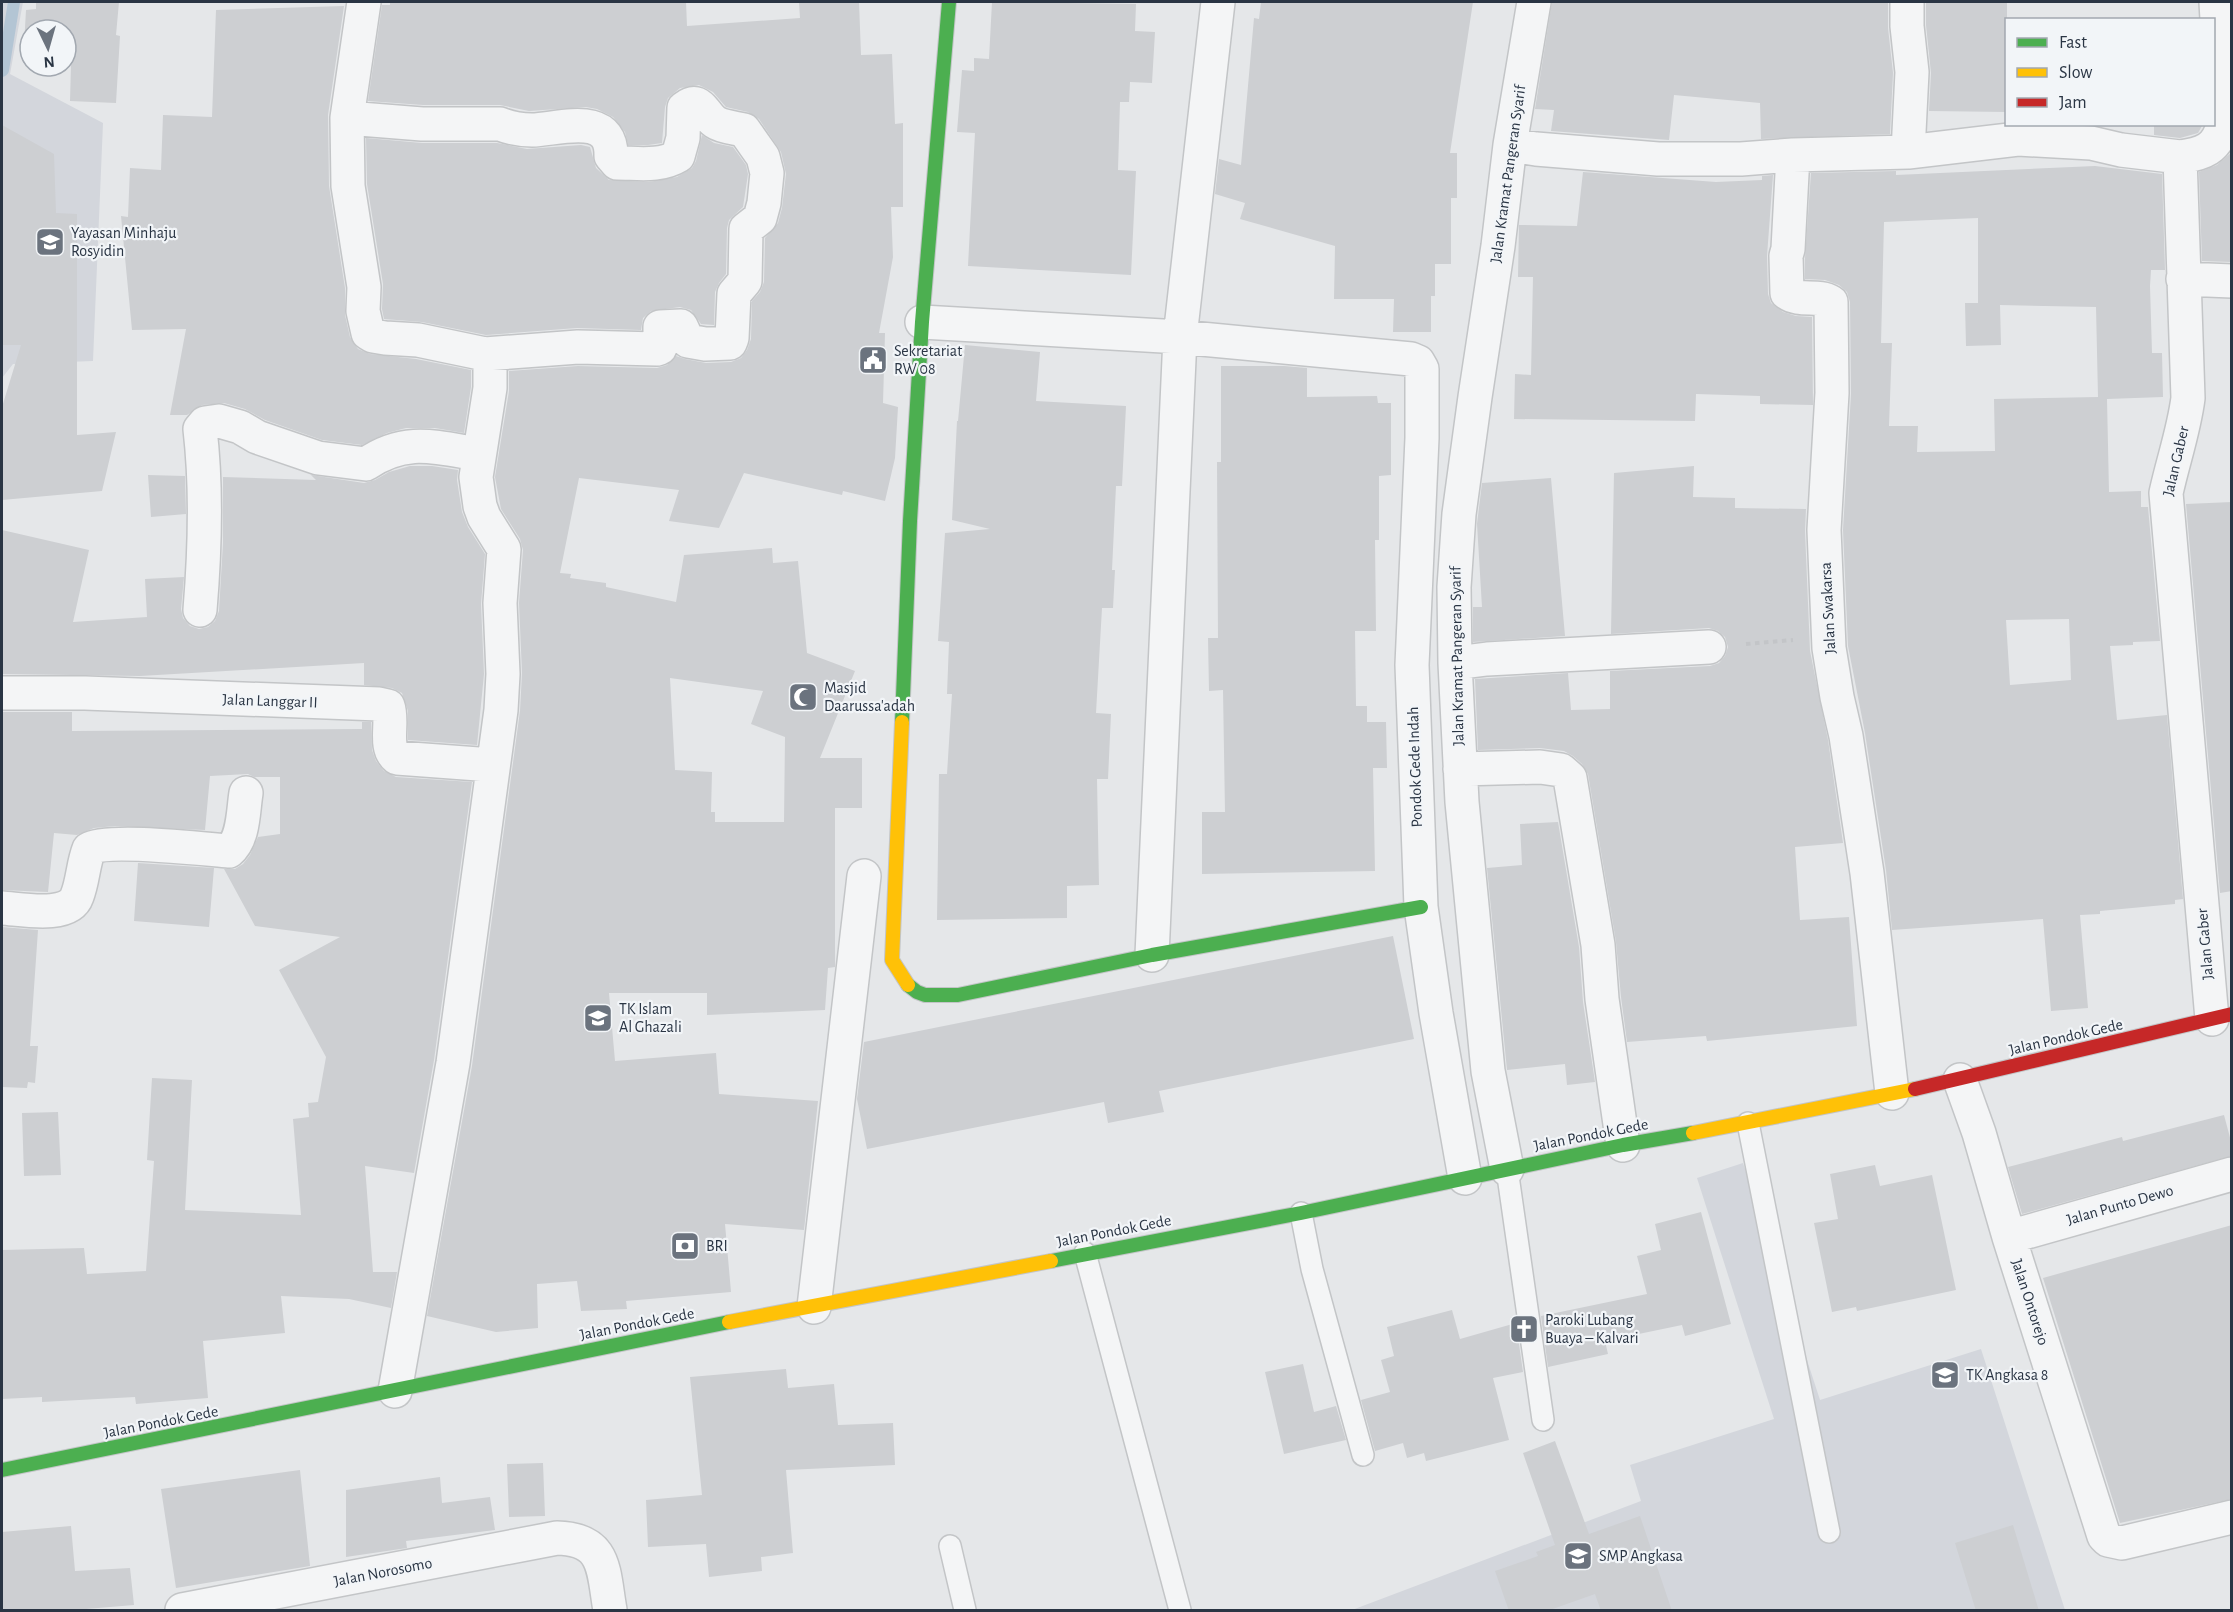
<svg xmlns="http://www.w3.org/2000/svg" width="2233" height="1612" viewBox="0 0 2233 1612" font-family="'Alegreya Sans',sans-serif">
	<rect width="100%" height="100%" fill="#e5e7e9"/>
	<path fill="#d3d6dc" d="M2 2H23L10 74 103 123 93 361 13 364 2 378Z
		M1743 1163 1820 1400 1981 1349 2065 1610H1352L1641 1501 1630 1465 1774 1419 1697 1178Z"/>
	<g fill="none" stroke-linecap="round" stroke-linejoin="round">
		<path stroke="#b3c5d4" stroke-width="12" d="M2 71 3 70 14 2"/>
	</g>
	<path fill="#cdcfd2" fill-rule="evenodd" d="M36 2H119L116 35 120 36 116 103 70 101 71 65H66V30H30V63H23L26 10 36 9Z
		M390 2H686L687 26 800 18 799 2H859L861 55 892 54 895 124 903 123V207H891L893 257 879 333H885L883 403 898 407 895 458 885 501 843 491 842 495 744 473 719 528 669 521 679 490 579 478 560 573 571 574 570 578 606 583V587L676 602 684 555 772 548 773 563 798 561 807 653 855 671 820 758H862V808H835V967L828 968 825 1010 707 1015V993H609L615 1061 716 1053 719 1094 818 1101 804 1230 725 1224 731 1292 626 1301 627 1309 581 1311 577 1281 537 1284 538 1328 496 1332 427 1316 472 1066 520 711 522 673 519 603 523 550 520 539 501 509 495 477 509 391V371L578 366 657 368 667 365 676 356 685 359 706 363 731 362 741 358 747 350 751 339 752 301 760 292 764 282 765 238 778 223 782 208 786 174 781 152 759 119 748 112 726 107 713 92 699 85 680 88 668 98 665 107 662 143 648 145H628L625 132 613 117 597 109 586 107 529 111 500 105H423L368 101 382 5H390ZM670 678 763 691 751 724 785 737 784 822H715V812H711L712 772 675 770Z
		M992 2 1136 4 1135 31 1155 32 1152 83 1130 82 1129 102H1120L1118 170 1136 171 1131 275 968 266 975 133 957 132 962 70 974 71V58L989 59Z
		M1261 2H1473L1450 153H1457V198H1451V264H1435V296H1431V332H1393L1394 299H1334L1335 246 1240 219 1245 203 1215 194 1219 159 1241 165 1254 18 1259 19Z
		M1552 2H1888V28L1893 73 1890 134 1761 139 1760 103 1674 95 1669 140 1551 131 1554 110 1535 109Z
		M1926 2H2007V112L1929 111 1931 73 1926 25Z
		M344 6 328 115 329 186 345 288V315L350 337 358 349 370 354 416 359 471 370V387L464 433 435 428H406L387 433 362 445 322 440 265 420 245 409 224 403 202 405 187 415H170L186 329 132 330 121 216 128 217 130 168 161 170 163 115 212 117 216 10Z
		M2154 124H2203L2198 133 2180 138 2154 135Z
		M2 125 54 154 56 213 77 214V435L116 432 102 491 2 500V407L21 345H2Z
		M702 135 714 143 733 147 746 165 748 174 743 207 729 220 727 228 726 274 719 283 715 292 714 325 701 324 691 310 680 307 651 311 643 318 641 330 577 328 486 335 422 322 384 319 382 309 383 284 367 184 366 138 422 143H497L527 149 581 145 590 147 596 168 609 180 649 182 677 177 692 168 696 161Z
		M2232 152V262L2202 261 2199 172 2217 165Z
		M2095 166 2162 174 2165 270H2151L2150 286 2152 353H2162L2163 397 2107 399 2109 492 2141 491V507H2148L2160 641 2133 642V645L2110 646 2117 720 2167 715 2183 899 2175 900V904L2100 911V914L2080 915 2088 1008 2051 1011 2043 919 1892 930 1886 870 1865 733 1848 646 1843 530 1851 394 1850 302 1847 292 1839 285 1825 280 1805 279V258L1811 173 1896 171V175ZM1978 218V303H1965L1966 346 2001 345 2000 305 2096 307 2098 397 1994 399 1995 451 1917 452 1918 426H1889L1892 343H1881L1884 222ZM2069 619 2071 680 2010 685 2006 620Z
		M1583 172 1716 182 1762 180V176L1773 175 1767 256 1768 294 1771 303 1783 312 1796 316 1812 317 1813 405 1760 404V396L1696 394 1695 421 1514 419 1515 374 1531 375 1533 277H1518L1519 225 1577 226Z
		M965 345 1040 352 1036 401 1126 406 1122 486H1116L1112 570H1115L1113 608H1102L1096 713 1111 714 1108 779H1097L1099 885 1067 886V918L937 920 939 774H947L952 694H947L949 642 938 641 945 533 990 529 952 520 957 421H958Z
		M1221 366H1284L1307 368V397L1377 396 1378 403H1391V475L1379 476V540H1375L1376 631H1355L1356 706H1367V722H1386L1387 768H1373L1375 871 1202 874V812H1225L1223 690 1209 691 1208 638H1218L1217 462H1221Z
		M410 466H432L458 470 457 480 462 512 468 527 485 554 481 604 484 674 477 745 408 740V711L402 693 392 688 364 685V663L140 676 2 674V530L89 550 73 622 147 617 145 579 184 577 181 609 183 618 190 626 199 629 208 627 215 621 219 611 223 543V477L316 480 311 475 364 483 375 480 389 472Z
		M1694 466 1693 497 1735 498V508L1806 509 1805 531 1810 651 1828 740 1843 843 1795 847 1800 920 1849 917 1857 1026 1707 1041 1706 1036 1627 1042 1621 997 1616 942 1588 774 1582 764 1573 756 1564 751 1540 748 1478 750 1475 679 1568 673 1571 710 1610 709V671L1710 666 1719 663 1725 656 1728 647 1725 637 1718 631 1709 628 1611 634 1614 473Z
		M148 475 185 476 186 514 151 517Z
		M1551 478 1565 636 1473 642V607H1482L1477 524 1482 483Z
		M2232 502V891L2220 893 2186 504Z
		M2 712H72V731L362 729V722H371L372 750 376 761 384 771 396 777 472 782 434 1060 414 1173 365 1166 373 1272H397L391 1308 349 1299 281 1296 285 1333 203 1341 208 1398 136 1404 135 1397 42 1402V1397L2 1399V1250L84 1248 87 1274 146 1271 154 1161 147 1160 152 1078 192 1080 185 1210 301 1215 293 1119 309 1117 308 1103 318 1102 326 1057 279 970 340 937 255 926 224 869H235L243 864 250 855 258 837 280 834V777H254L248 774 210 776 205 830 115 826 94 828 77 835 54 833 48 892 2 890Z
		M1558 822 1579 947 1583 1002 1595 1082 1567 1085 1565 1064 1507 1070 1487 868 1522 865 1520 824Z
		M138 863 214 868 209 927 134 921Z
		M2 927 38 930 30 1046H38L35 1083 28 1082 27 1088 2 1087Z
		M1393 936 1414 1039 1159 1091 1164 1112 1108 1123 1104 1102 867 1149 857 1099 864 1042Z
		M58 1112 61 1175 24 1176 22 1113Z
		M2224 1115 2232 1145V1156L2022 1214 2008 1167 2122 1137 2123 1141Z
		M1875 1165 1880 1186 1932 1175 1956 1290 1857 1311 1856 1307 1832 1312 1814 1223 1838 1219 1830 1174Z
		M1701 1212 1731 1324 1685 1336 1682 1325 1605 1341 1608 1354 1548 1367 1541 1316 1647 1294 1637 1256 1661 1250 1655 1224Z
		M2232 1225V1499L2120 1523 2043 1278Z
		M1452 1310 1460 1339 1516 1323 1523 1372 1493 1378 1509 1440 1426 1461 1424 1453 1407 1458 1403 1443 1375 1451 1361 1400 1390 1392 1381 1360 1394 1356 1387 1327Z
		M1303 1364 1314 1412 1336 1406 1346 1440 1284 1454 1265 1372Z
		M786 1369 788 1388 834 1384 838 1425 893 1423 895 1465 786 1470 793 1553 761 1557 762 1571 709 1577 706 1544 648 1547 646 1500 702 1495 690 1377Z
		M1555 1441 1589 1534 1640 1516 1672 1611H1601L1595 1594 1547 1611H1509L1495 1571 1538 1556 1536 1552 1555 1545 1523 1453Z
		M543 1463 545 1516 509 1517 507 1464Z
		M300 1470 310 1566 176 1588 161 1489Z
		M440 1477 442 1503 490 1497 495 1530 406 1541 407 1548 346 1557V1490Z
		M2013 1525 2039 1611H1976L1955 1543Z
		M71 1526 75 1571 130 1568 134 1605 62 1611H2V1532Z"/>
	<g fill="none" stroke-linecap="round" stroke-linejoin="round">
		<g stroke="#c3c5c7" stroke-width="24">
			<path id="lane" d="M1748 1123 1829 1532
				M1507 1169 1543 1420
				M1301 1213 1312 1269 1363 1455
				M1085 1253 1180 1610
				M950 1546 965 1610"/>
		</g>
		<g stroke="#c3c5c7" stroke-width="36">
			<path id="street" d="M1907 2V26L1912 72 1908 152
				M347 118 422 124H500C510 128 521 130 532 130 560 129 612 111 611 156L617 163C638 163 660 167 678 156L683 138 684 108C701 95 703 114 715 122 722 127 736 128 744 130L763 157 767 173 764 203 760 218 746 229 745 281 734 294 732 338 730 343 705 344 688 341 681 326 660 327V348L657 349 578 347 485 354 418 340 385 338 373 336 368 333 363 311 364 287 348 186 347 118 364 2
				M1510 145 1536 149 1658 159H1741L1793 155 1908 152 2018 139 2091 143 2121 150 2180 157
				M1793 155 1788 249 1786 256 1787 293C1800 302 1818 294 1831 302L1832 393 1824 530 1829 648 1837 697 1846 736 1867 873 1892 1093
				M2183 279 2232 281
				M922 322 1180 337 1411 359 1418 362 1422 369V438L1412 665 1421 907 1436 1013 1465 1178
				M200 610C205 550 207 489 200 429L205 423 219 421 240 427 257 437 318 458 366 464C405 437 435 447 478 454
				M1455 663 1487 659 1709 647
				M2 693H85L379 704 388 706C394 722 383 747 397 758L492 765
				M1460 769 1540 767 1561 770 1570 778 1598 945 1602 999 1623 1145
				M2 908C21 909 69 919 77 896 83 881 83 864 89 849 107 838 203 849 229 851 244 839 243 811 246 793
				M1152 955 1180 337 1218 2
				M2212 1019 2166 493C2173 461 2184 430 2188 398L2180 157C2203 154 2217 149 2223 125L2216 2
				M1960 1080 1979 1133 2009 1237 2104 1536 2108 1540 2122 1543 2232 1517
				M1507 1169 1488 1071 1462 802 1455 663 1454 587 1459 514 1475 397 1498 246 1510 145 1534 2
				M2009 1237 2232 1174
				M814 1307 864 876
				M395 1391 453 1063 501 710 503 674 500 603 504 549 484 517 480 506 476 477 490 388V355
				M182 1610 557 1538C607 1539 603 1571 610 1610"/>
		</g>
		<g stroke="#c3c5c7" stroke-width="16">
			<path id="fast" d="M902 722 910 521 922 322 949 2
				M908 985 917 992 925 995H958L1152 955 1421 907
				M1051 1261 1301 1213 1623 1145 1693 1133
				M2 1470 729 1322"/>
		</g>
		<g stroke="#c3c5c7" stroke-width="16">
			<path id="slow" d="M902 722 892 960 908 985
				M1693 1133 1915 1089
				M729 1322 1051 1261"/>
		</g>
		<g stroke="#c3c5c7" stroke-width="16">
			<path id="jam" d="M1915 1089 2232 1014"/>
		</g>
		<path stroke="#c3c5c8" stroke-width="4" stroke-dasharray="4.5 4.5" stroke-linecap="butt" d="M1746 644 1793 640"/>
		<use href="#lane" stroke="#f4f5f6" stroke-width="21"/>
		<use href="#street" stroke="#f4f5f6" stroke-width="33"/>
		<use href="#fast" stroke="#4caf50" stroke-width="14"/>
		<use href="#slow" stroke="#ffc107" stroke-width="14"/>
		<use href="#jam" stroke="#c62828" stroke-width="14"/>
	</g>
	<defs>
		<g id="school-square" transform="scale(1.5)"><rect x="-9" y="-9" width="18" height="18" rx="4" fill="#6b737e" stroke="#f2f5f8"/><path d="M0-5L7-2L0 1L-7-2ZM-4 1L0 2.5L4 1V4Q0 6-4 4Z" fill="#fff"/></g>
		<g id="civic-square" transform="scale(1.5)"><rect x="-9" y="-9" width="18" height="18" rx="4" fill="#6b737e" stroke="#f2f5f8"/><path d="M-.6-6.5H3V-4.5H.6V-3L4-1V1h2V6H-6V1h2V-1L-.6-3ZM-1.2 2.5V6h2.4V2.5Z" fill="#fff"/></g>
		<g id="mosque-square" transform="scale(1.5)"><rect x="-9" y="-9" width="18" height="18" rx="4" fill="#6b737e" stroke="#f2f5f8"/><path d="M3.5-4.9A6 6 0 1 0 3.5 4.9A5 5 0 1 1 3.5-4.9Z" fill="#fff"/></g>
		<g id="bank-square" transform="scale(1.5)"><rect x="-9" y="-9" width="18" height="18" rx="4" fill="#6b737e" stroke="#f2f5f8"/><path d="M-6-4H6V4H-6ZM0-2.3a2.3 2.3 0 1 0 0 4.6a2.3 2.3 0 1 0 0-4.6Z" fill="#fff"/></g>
		<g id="church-square" transform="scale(1.5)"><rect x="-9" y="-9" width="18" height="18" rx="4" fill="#6b737e" stroke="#f2f5f8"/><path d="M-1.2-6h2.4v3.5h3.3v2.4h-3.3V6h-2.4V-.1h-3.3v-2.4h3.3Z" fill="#fff"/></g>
	</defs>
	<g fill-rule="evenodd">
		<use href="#school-square" x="50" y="242"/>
		<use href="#civic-square" x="873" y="360"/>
		<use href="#mosque-square" x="803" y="697"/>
		<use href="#school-square" x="598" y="1018"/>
		<use href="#bank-square" x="685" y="1246"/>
		<use href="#church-square" x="1524" y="1329"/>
		<use href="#school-square" x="1945" y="1375"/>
		<use href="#school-square" x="1578" y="1556"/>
	</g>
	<g text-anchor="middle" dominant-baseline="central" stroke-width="4.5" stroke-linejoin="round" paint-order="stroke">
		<g font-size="16" fill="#2a3544" stroke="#f2f5f8">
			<text transform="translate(1508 174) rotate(-82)">Jalan Kramat Pangeran Syarif</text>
			<text transform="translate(2176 461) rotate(-77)">Jalan Gaber</text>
			<text transform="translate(1828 608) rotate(-93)">Jalan Swakarsa</text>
			<text transform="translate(1457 656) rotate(-91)">Jalan Kramat Pangeran Syarif</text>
			<text transform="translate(270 701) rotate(2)">Jalan Langgar II</text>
			<text transform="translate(1415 767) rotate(-92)">Pondok Gede Indah</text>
			<text transform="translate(2205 944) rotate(-95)">Jalan Gaber</text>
			<text transform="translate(2066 1037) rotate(-13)">Jalan Pondok Gede</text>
			<text transform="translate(1591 1135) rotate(-11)">Jalan Pondok Gede</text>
			<text transform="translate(2120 1205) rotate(-16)">Jalan Punto Dewo</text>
			<text transform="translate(1114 1231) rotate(-11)">Jalan Pondok Gede</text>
			<text transform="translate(2030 1302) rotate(72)">Jalan Ontorejo</text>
			<text transform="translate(637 1324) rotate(-11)">Jalan Pondok Gede</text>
			<text transform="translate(161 1422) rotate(-11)">Jalan Pondok Gede</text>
			<text transform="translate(383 1572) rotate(-11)">Jalan Norosomo</text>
		</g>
		<g font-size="16" fill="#2a3544" stroke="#f2f5f8" text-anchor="start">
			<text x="71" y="233">Yayasan Minhaju<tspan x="71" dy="18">Rosyidin</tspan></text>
			<text x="894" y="351">Sekretariat<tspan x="894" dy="18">RW 08</tspan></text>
			<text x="824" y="688">Masjid<tspan x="824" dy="18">Daarussa'adah</tspan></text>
			<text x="619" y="1009">TK Islam<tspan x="619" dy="18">Al Ghazali</tspan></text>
			<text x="706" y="1246">BRI</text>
			<text x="1545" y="1320">Paroki Lubang<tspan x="1545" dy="18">Buaya – Kalvari</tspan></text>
			<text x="1966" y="1375">TK Angkasa 8</text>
			<text x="1599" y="1556">SMP Angkasa</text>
		</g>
	</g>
	<rect width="2233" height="1612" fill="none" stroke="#2a3544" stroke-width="6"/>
	<rect x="2005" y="18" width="210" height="108" fill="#f2f5f8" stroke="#a2a8b0" stroke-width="1.5"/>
	<rect x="2017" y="38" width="30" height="9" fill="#4caf50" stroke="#a2a8b0" stroke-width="1.5"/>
	<text x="2059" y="48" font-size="18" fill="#2a3544">Fast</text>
	<rect x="2017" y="68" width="30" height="9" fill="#ffc107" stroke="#a2a8b0" stroke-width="1.5"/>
	<text x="2059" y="78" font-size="18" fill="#2a3544">Slow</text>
	<rect x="2017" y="98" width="30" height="9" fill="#c62828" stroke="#a2a8b0" stroke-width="1.5"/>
	<text x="2059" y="108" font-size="18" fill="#2a3544">Jam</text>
	<g transform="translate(48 48) rotate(175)"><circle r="28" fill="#f2f5f8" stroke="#a2a8b0" stroke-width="1.5"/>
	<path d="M0-4.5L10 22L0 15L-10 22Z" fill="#6b737e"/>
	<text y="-9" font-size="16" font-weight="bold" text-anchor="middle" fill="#2a3544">N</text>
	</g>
</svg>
